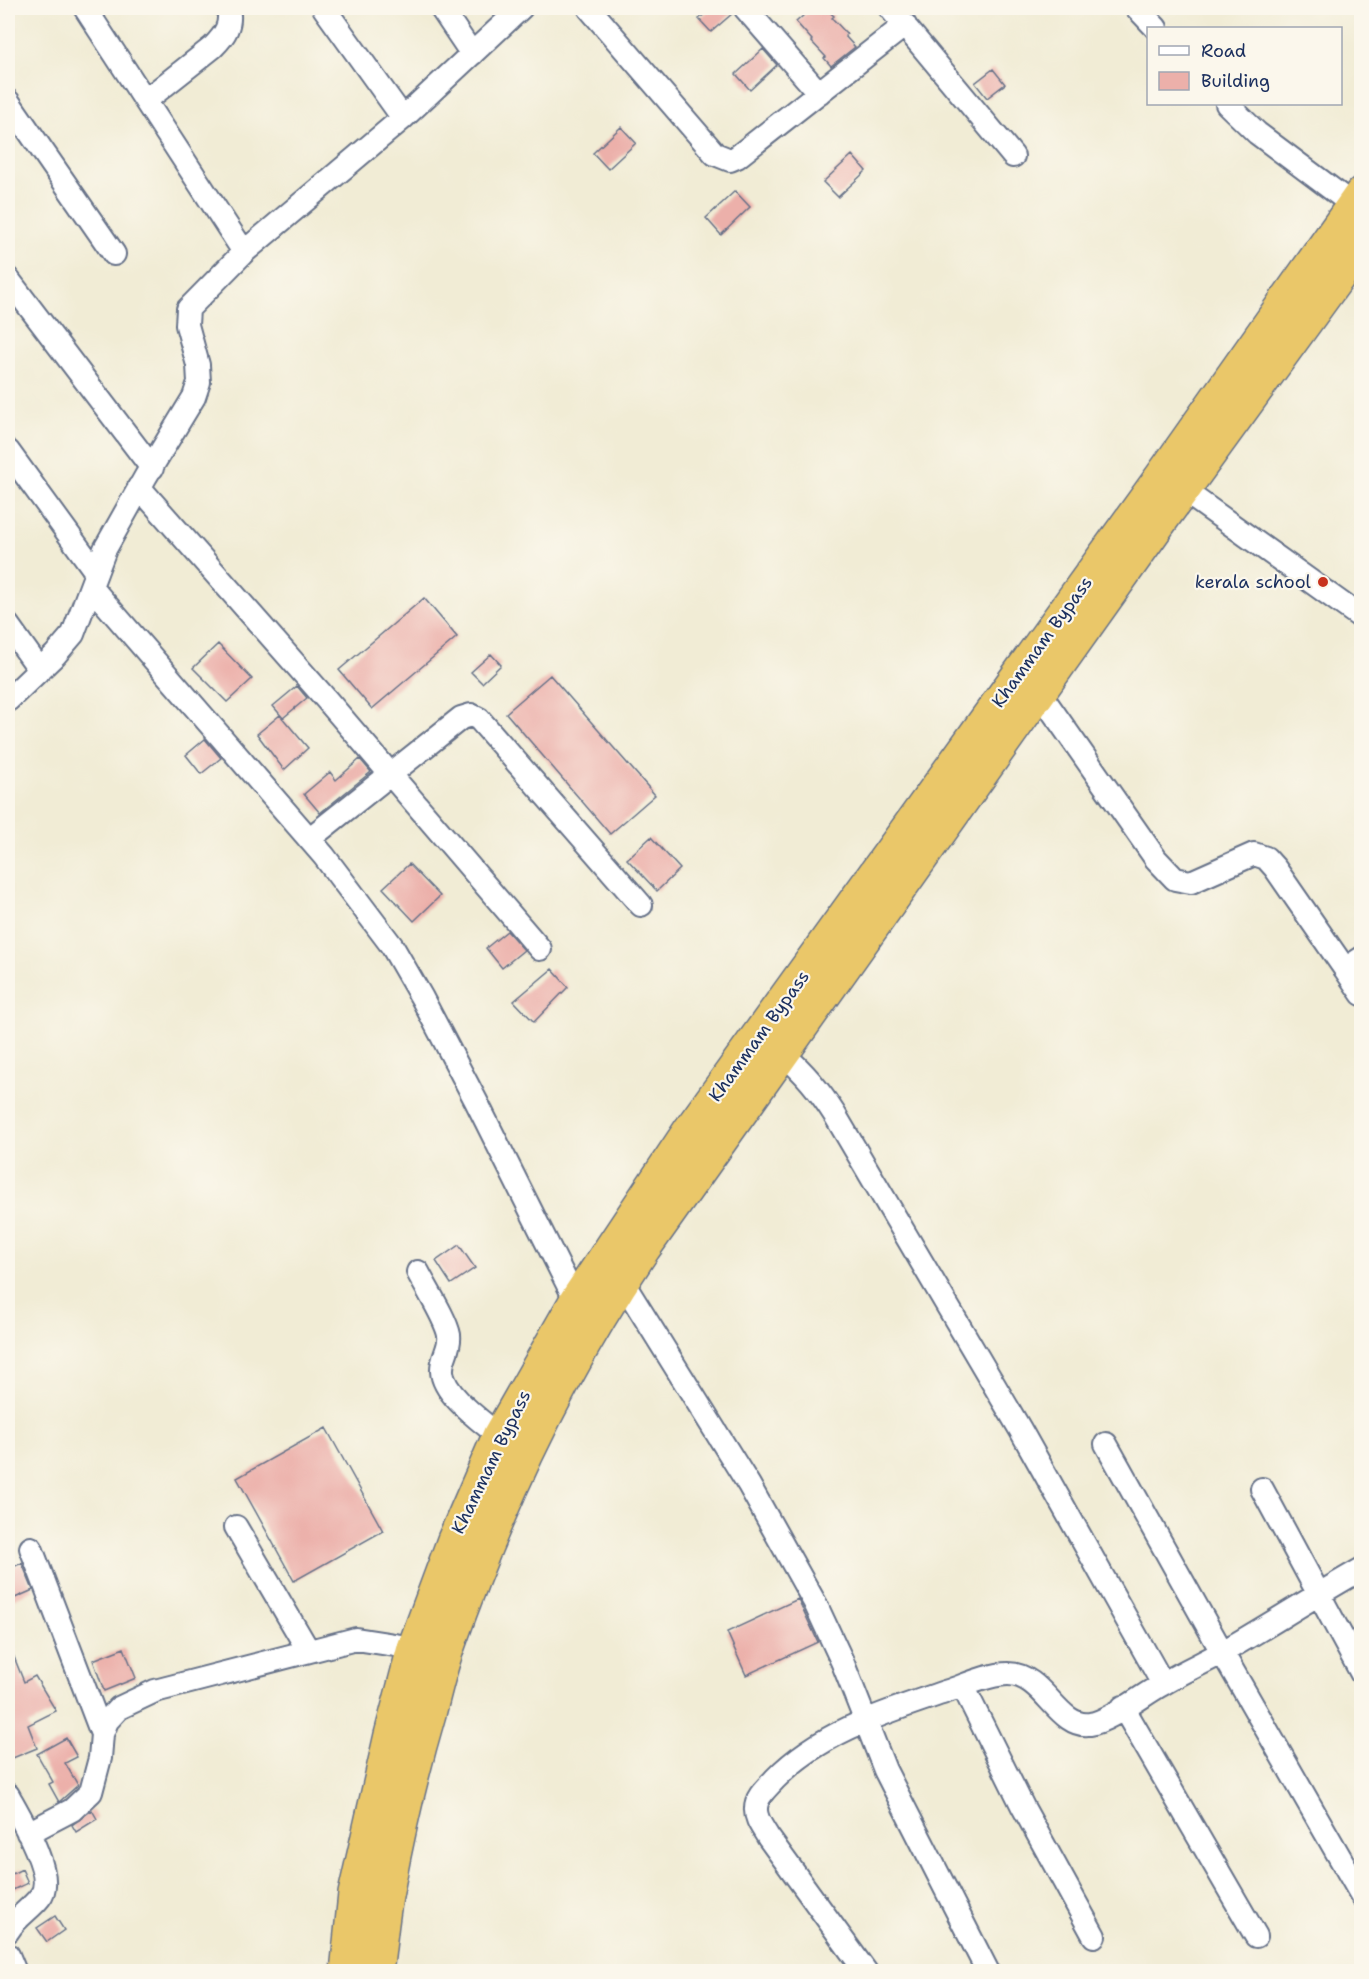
<svg xmlns="http://www.w3.org/2000/svg" width="1369" height="1979" viewBox="0 0 1369 1979" font-family="'Shantell Sans',sans-serif">
	<rect width="100%" height="100%" fill="#fbf7ec"/>
	<filter id="ink" filterUnits="userSpaceOnUse"><feTurbulence type="fractalNoise" baseFrequency=".0167" numOctaves="2"/><feDisplacementMap in="SourceGraphic" scale="12" xChannelSelector="R" yChannelSelector="G"/><feConvolveMatrix kernelMatrix="1 2 1 2 8 2 1 2 1" color-interpolation-filters="sRGB"/></filter>
	<filter id="wash" filterUnits="userSpaceOnUse"><feTurbulence type="fractalNoise" baseFrequency=".008" numOctaves="4" result="noise"/><feDisplacementMap in="SourceGraphic" scale="24" xChannelSelector="R" yChannelSelector="G"/><feGaussianBlur stdDeviation="1.35" result="paint"/><feColorMatrix in="noise" values="0 0 0 0 0 0 0 0 0 0 0 0 0 0 0 0 0 1.4 0 .05"/><feComposite in="paint" operator="in"/></filter>
	<g filter="url(#wash)">
		<rect width="100%" height="100%" fill="#f1ecd5"/>
		<g id="blocks">
			<path fill="#ecb0aa" d="M711 8H732L733 13 711 32 699 19Z
				M812 8H825L834 16 832 18 847 34 845 36 855 47 831 66 824 58 826 57 811 41 812 40 796 22Z
				M763 49 777 65 750 90 736 74Z
				M993 69 1005 84 987 98 975 83Z
				M621 127 636 143 608 169 593 153Z
				M852 155 866 171 838 197 823 182Z
				M735 191 750 207 721 235 706 218Z
				M424 598 457 637 372 709 339 670Z
				M218 644 252 679 227 702 193 668Z
				M491 654 501 665 482 683 471 672Z
				M550 675 655 795 610 834 506 713Z
				M297 686 307 698 283 718 273 706Z
				M280 715 308 748 284 770 257 734Z
				M205 739 221 758 201 774 186 755Z
				M360 759 371 772 320 813 304 794 330 772 336 780Z
				M651 837 680 869 657 891 627 859Z
				M409 864 440 896 414 921 383 888Z
				M507 931 524 950 502 968 486 948Z
				M552 969 568 987 534 1022 514 1001Z
				M459 1245 475 1268 451 1284 436 1261Z
				M326 1428 383 1531 294 1581 237 1478Z
				M22 1563 33 1590 8 1601V1569Z
				M798 1599 818 1642 746 1675 727 1632Z
				M8 1642 24 1682 35 1676 56 1711 28 1725 37 1748 8 1760Z
				M124 1648 136 1678 104 1691 93 1660Z
				M66 1738 77 1757 65 1763 78 1785 59 1802 49 1784 53 1782 37 1754Z
				M92 1810 97 1819 76 1832 72 1825Z
				M22 1869 28 1883 8 1892V1876Z
				M55 1916 64 1930 47 1942 37 1928Z"/>
		</g>
	</g>
	<g filter="url(#ink)">
		<use href="#blocks" fill-opacity="0" stroke="#667188" stroke-width="1.5"/>
		<g fill="none" stroke-linecap="round" stroke-linejoin="round">
			<g stroke="#667188" stroke-width="26">
				<path id="minor" d="M85 8 244 252
					M324 8 403 118
					M441 8 472 54
					M589 8 715 154 730 160 737 157 905 25
					M745 8 819 93
					M890 8 1013 156
					M1137 8 1156 28
					M146 100 213 47C225 35 232 25 228 8
					M8 101 114 254
					M1227 104 1257 133 1353 205
					M8 279 152 468
					M8 451 96 572
					M139 487 326 699 540 949
					M1183 490 1362 618
					M91 587 324 856 392 946 422 998 476 1101 576 1301
					M8 625 40 670
					M1039 692 1156 859 1175 879 1191 882 1254 854 1266 858 1275 868 1345 969 1362 958
					M8 700 55 655 73 634 105 549 146 476 194 397 199 382 198 365 187 325 188 309 244 252 403 118 521 8
					M309 839 461 718 471 715 479 719 641 905
					M1345 969 1362 994
					M782 1053C805 1073 819 1090 835 1115L1020 1429 1163 1684
					M418 1272C426 1288 446 1319 449 1335 451 1348 441 1358 442 1371 443 1395 483 1422 499 1436
					M622 1281 749 1485 815 1603 842 1661 885 1770 988 1972
					M1106 1444 1222 1652 1362 1896
					M1262 1489 1362 1674
					M236 1527 308 1650
					M31 1548 102 1734
					M963 1686 1023 1807 1094 1936
					M1123 1707 1256 1936
					M8 1795C19 1815 57 1877 40 1897 30 1910 16 1917 8 1931
					M28 1833 72 1810 91 1792 100 1758 102 1734 107 1721 119 1708 155 1691 356 1639 414 1648
					M8 1955 15 1972
					M866 1972 768 1837C763 1828 755 1819 756 1808 756 1796 768 1787 775 1779 822 1731 886 1712 948 1691 966 1685 989 1674 1008 1674 1044 1674 1058 1729 1090 1724 1108 1722 1143 1695 1161 1685 1180 1673 1201 1664 1221 1653 1268 1626 1314 1596 1362 1569"/>
			</g>
			<g stroke="#667188" stroke-width="36">
				<path id="highway" d="M347 1972 355 1894 391 1735 414 1648 454 1540 499 1436 576 1301 690 1130 1162 476 1362 193
					M376 1972C380 1943 382 1914 388 1886 399 1827 413 1768 430 1710 435 1690 440 1669 447 1649 496 1508 560 1372 644 1248L1165 515 1362 244"/>
			</g>
			<use href="#minor" stroke="#fff" stroke-width="22"/>
			<use href="#highway" stroke="#eac769" stroke-width="33"/>
		</g>
	</g>
	<circle fill="#c8321e" stroke="#fbf7ec" stroke-width="2" cx="1323" cy="582" r="6"/>
	<g text-anchor="middle" dominant-baseline="central" stroke-width="4.5" stroke-linejoin="round" paint-order="stroke">
		<g font-size="18" fill="#1b2f5e" stroke="#fbf7ec" text-anchor="end">
			<text x="1311" y="582">kerala school</text>
		</g>
		<g font-size="18" fill="#1b2f5e" stroke="#fbf7ec">
			<text transform="translate(1042 642) rotate(-54)">Khammam Bypass</text>
			<text transform="translate(759 1036) rotate(-54)">Khammam Bypass</text>
			<text transform="translate(491 1462) rotate(-64)">Khammam Bypass</text>
		</g>
	</g>
	<rect width="1369" height="1979" fill="none" stroke="#fbf7ec" stroke-width="30"/>
	<rect x="1147" y="27" width="195" height="78" fill="#fbf7ec" stroke="#a1a7b3" stroke-width="1.5"/>
	<rect x="1159" y="46" width="30" height="9" fill="#ffffff" stroke="#a1a7b3" stroke-width="1.5"/>
	<text x="1201" y="57" font-size="18" fill="#1b2f5e">Road</text>
	<rect x="1159" y="72" width="30" height="18" fill="#ecb0aa" stroke="#a1a7b3" stroke-width="1.5"/>
	<text x="1201" y="87" font-size="18" fill="#1b2f5e">Building</text>
</svg>
